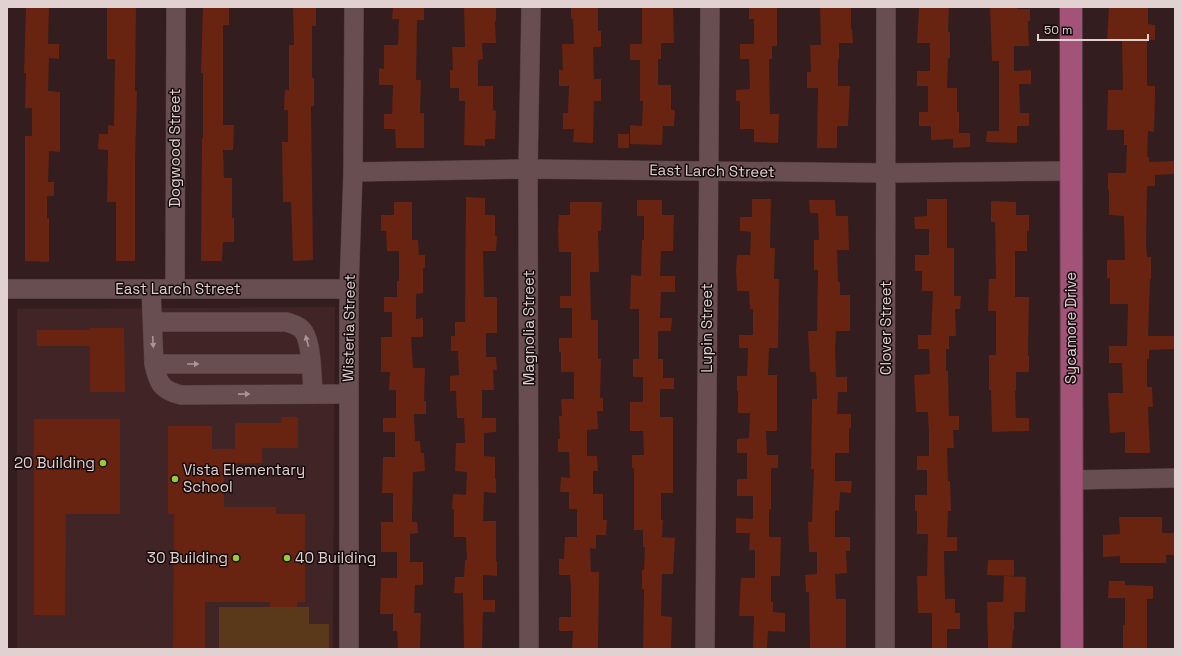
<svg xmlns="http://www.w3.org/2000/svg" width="1182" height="656" font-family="'Space Grotesk',sans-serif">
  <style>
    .built { fill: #412426 }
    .green { fill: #5a381a }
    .building { fill: #682410 }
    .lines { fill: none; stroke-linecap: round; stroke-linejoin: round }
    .minor-casing { stroke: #4e3b3c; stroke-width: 20 }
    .major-casing { stroke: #4e3b3c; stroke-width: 24 }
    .minor { stroke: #684e50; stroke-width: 19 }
    .major { stroke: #a35377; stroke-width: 22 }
    .oneway { fill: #ab9697 }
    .poi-dot { fill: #97cc39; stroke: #140a0b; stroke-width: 1.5 }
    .labels { text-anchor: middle; stroke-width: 3; stroke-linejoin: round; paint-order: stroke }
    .street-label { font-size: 15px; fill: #e1d1d1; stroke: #140a0b }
    .poi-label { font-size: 15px; fill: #e1d1d1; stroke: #140a0b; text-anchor: end }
  </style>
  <rect width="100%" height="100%" fill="#331d1e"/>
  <!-- built -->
  <polygon class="built" points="335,307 333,649 17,649 17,309"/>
  <!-- green -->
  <polygon class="green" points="219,607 309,607 309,624 329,624 329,649 219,649"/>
  <!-- building -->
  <g class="building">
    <polygon points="26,7 49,7 48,44 59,44 59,59 49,58 48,91 60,92 60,152 49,151 48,182 54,182 54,196 47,196 47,218 49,218 49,262 25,261 25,136 32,136 32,108 25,108 26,73 24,73"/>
    <polygon points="107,7 136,7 135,91 137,91 135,162 135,261 116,261 116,202 107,202 108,150 98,149 99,134 108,134 108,125 114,126 115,59 107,59"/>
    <polygon points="203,7 229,7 229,25 223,25 223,125 234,125 233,150 223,150 224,178 232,178 232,218 234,218 234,242 223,242 222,261 201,261 202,138 203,138 203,73 201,73"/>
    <polygon points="293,7 316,7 316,26 312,26 312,78 314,78 314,106 311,106 313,260 293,261 291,202 283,202 282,142 288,142 288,110 284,110 285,90 289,90 289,45 294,45"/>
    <polygon points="393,7 424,7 424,20 417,20 416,80 421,80 420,113 424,113 424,148 396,148 395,129 384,129 384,114 392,114 393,85 379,85 379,68 384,69 384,45 398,45 399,19 392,19"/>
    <polygon points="464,7 496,7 496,21 495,21 496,43 482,43 483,59 478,60 478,86 493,86 493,110 496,111 495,139 485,139 485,146 464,145 465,101 459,101 459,88 450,88 450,70 453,70 452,47 465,47"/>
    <polygon points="571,7 598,7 598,31 601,31 601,47 593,47 594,79 601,79 601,101 594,101 593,143 573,142 574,129 563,129 563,113 568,113 569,86 559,86 559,70 563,70 562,44 574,44 573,19 571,19"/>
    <polygon points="642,7 673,7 674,43 661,43 661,59 658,59 658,85 671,85 671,110 675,110 674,126 663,126 662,145 630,144 630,125 642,126 643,101 640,101 640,60 630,60 630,44 642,44"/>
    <polygon points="749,7 777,7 777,46 772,46 772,59 769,59 770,114 779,114 778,143 754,142 754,129 740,129 740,101 736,101 736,90 750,89 749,59 740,59 740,44 754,44 754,19 749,19"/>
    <polygon points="820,7 851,7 851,29 852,29 853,43 839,43 839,59 838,59 838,86 850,86 848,126 837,126 837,148 817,148 818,88 807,88 807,72 811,72 810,45 821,45"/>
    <polygon points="919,7 949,7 948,32 950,32 950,58 948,58 947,88 957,88 957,112 959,112 959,133 970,133 970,147 953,148 953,139 931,140 931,126 919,126 919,112 928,112 928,86 917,86 917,71 930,71 930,43 917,43"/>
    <polygon points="990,7 1017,7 1017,9 1030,9 1030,21 1028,21 1029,46 1014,46 1014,71 1031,70 1031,84 1019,84 1020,113 1029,113 1029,126 1017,126 1017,143 986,142 987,131 999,131 999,61 992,61"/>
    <polygon points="1109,7 1148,7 1148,24 1155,25 1155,40 1147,40 1147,86 1155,86 1155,100 1154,132 1148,131 1147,157 1149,157 1149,162 1175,161 1175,174 1155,175 1155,186 1147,186 1146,244 1147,257 1151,257 1151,279 1150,279 1148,336 1175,336 1175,349 1149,350 1149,359 1147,359 1147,387 1152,387 1153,407 1148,407 1150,453 1125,453 1125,432 1110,433 1108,393 1123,393 1122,363 1109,363 1109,346 1127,346 1128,304 1110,304 1110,278 1107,278 1107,260 1125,260 1124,216 1109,215 1109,190 1108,190 1108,173 1126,173 1127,145 1124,145 1124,130 1107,130 1108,90 1123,90 1122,41 1107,40"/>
    <rect x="618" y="134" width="11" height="14"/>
    <polygon points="466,197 485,198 485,215 495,215 495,236 497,236 496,251 483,251 484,297 497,297 497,333 486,333 486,357 496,357 497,370 493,370 494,390 482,390 482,418 496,418 496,432 484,433 484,456 495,457 495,479 496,479 496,493 484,492 483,521 496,521 496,561 497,561 497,576 483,575 483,600 495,600 495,612 483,612 482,649 464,649 463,593 454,593 455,577 464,577 465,560 467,560 466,537 454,537 454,509 452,509 453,494 466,495 467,472 455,471 456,443 465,443 464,418 457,418 456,391 450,391 450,376 459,375 458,351 451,351 451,336 455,336 455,322 465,322"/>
    <polygon points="752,199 771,199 770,248 775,248 774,279 779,279 778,348 769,348 768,375 777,375 777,431 766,431 767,455 778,455 778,468 771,468 771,509 769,509 769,537 781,537 780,576 771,576 771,602 773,602 773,612 785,613 785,632 768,631 767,649 753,649 754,616 739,616 741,578 755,578 755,550 749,550 750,533 736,533 736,518 753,519 753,496 737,496 737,479 747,479 747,453 737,453 737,439 749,438 750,413 738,413 738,391 737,391 737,376 747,376 748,348 739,348 739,335 753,335 753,309 750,309 749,291 737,291 736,270 737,255 750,255 751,232 740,231 740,217 752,217"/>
    <polygon points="927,199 947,199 947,248 954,248 954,296 961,296 960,309 955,309 956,336 949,336 949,349 946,349 946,371 948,371 949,416 959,416 959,430 953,430 954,448 947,448 948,481 950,481 951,511 948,511 947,537 957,537 957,551 944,551 945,599 955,599 955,613 960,613 960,629 947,629 947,649 932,649 932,613 918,613 917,576 927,576 928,534 917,534 917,511 915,511 915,495 927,495 927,470 917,470 917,456 929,456 929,435 928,412 916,412 914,375 930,374 929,349 918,349 918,335 931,335 933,291 922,291 922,271 915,271 915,255 929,255 929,229 915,229 914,217 927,216"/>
    <polygon points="637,200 662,200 662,215 674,215 673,251 661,251 660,276 675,276 675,292 661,292 660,318 672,318 671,331 658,331 658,359 663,359 663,378 674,378 674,389 660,389 660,417 673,417 673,493 661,493 661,520 663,520 662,537 675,538 673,574 662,574 661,616 672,617 671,649 643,649 644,589 642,589 642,570 644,570 645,547 643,547 643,530 634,530 634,468 632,468 632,455 644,455 643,431 630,431 630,402 643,402 643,377 633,377 633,359 639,359 639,309 630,309 631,275 641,276 642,240 644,240 644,216 637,216"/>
    <polygon points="809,200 835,200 836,216 848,216 849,250 837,250 838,282 840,282 840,295 850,295 850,331 836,331 835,349 836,377 847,377 847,392 838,392 837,414 851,414 851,428 849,428 849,453 835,453 835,481 852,481 851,493 840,492 839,511 835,510 835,537 850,537 850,551 846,551 847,573 835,574 836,599 846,599 846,649 810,649 809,592 806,592 805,575 817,574 817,552 809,552 808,522 812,522 814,469 811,469 812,399 817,399 816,372 810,372 808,331 817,331 818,270 814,270 814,240 819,240 818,213 810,213"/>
    <polygon points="991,201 1016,202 1016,215 1029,215 1029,231 1027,231 1027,251 1015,251 1015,297 1029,297 1028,356 1029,356 1029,372 1016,372 1016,391 1015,391 1016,418 1029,418 1029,431 992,432 991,390 989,390 989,355 996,355 996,311 988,311 989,279 996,279 995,222 991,222"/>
    <polygon points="394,202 412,202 412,240 418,240 419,255 425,255 425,268 423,268 423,293 416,294 416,319 423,318 423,337 411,337 413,368 425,368 424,401 426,401 426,414 414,414 415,441 420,441 421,453 424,453 425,471 413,472 412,522 417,522 418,533 410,534 410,562 423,562 423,585 415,585 414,613 421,613 420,649 398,649 397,631 393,631 393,614 380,614 381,578 397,578 397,552 381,552 381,522 393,522 393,493 382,493 383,457 395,457 395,432 383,432 383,418 396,418 396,390 389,390 390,372 381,372 381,337 392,337 392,312 384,312 384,297 397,297 397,281 399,281 399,251 387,251 386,231 381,231 381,215 394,215"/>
    <polygon points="570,202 602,202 601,231 598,231 599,272 590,272 591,320 598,320 598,359 601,359 600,398 603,398 603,411 597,411 598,429 587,430 587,456 597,456 598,471 593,471 593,494 603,494 603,520 607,520 606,535 596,535 596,549 590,548 591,572 599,572 598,649 572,649 573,631 559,631 559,617 571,617 571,589 570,575 559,575 559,559 564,559 565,537 577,537 577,509 569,509 569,492 560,492 561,477 570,478 569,452 558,452 558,439 560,439 559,416 562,416 561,399 574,399 574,372 561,372 561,352 559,352 559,338 572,338 572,308 560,308 560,296 571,296 571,252 559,252 558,231 559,215 570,215"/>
    <polygon points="90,328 124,328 125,392 90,392 90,346 37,346 37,330 90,330"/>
    <polygon points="281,417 298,417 298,448 262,448 262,463 224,463 224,507 276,507 276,514 305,514 305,602 297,602 297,607 270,607 270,602 205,602 205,649 173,649 174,514 168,514 168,426 212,426 212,449 235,449 235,423 282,423"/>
    <polygon points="34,419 120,419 120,514 66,514 65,615 34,615"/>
    <polygon points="1119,517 1162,517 1162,533 1175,533 1175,555 1166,555 1166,563 1120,563 1120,556 1103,557 1103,535 1120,534"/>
    <polygon points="988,560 1014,560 1014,576 987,575"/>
    <polygon points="1004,576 1026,577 1025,612 1014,612 1014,630 1013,630 1012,649 988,649 987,602 1003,602"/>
    <polygon points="1109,581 1125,581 1125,585 1153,586 1153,599 1147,599 1147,649 1123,649 1123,625 1125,625 1125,598 1108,598"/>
  </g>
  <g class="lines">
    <defs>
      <g id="minor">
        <polyline points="353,172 528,169 887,173 1070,171"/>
        <polyline points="7,289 349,289"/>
        <path d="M151,289L154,364C158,383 161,390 181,395L349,394"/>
        <polyline points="175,289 176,7"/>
        <path d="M153,322H286C293,324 300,326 304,332C312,345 312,378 313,394"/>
        <polyline points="154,364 310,364"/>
        <polyline points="1072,480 1175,478"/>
        <polyline points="349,649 349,289 353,172 354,7"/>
        <polyline points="529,649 528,169 531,7"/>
        <polyline points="705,649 710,7"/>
        <polyline points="885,649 886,7"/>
      </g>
      <polyline id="major" points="1071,7 1072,649"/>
    </defs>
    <!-- minor casing -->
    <use href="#minor" class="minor-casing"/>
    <!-- major casing -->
    <use href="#major" class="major-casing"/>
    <!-- minor -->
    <use href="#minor" class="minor"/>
    <!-- major -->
    <use href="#major" class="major"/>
  </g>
  <!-- one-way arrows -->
  <defs><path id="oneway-solid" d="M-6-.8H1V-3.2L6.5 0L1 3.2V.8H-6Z"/></defs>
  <g class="oneway">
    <use href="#oneway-solid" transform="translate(307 341) rotate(-105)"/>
    <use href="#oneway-solid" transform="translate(153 342) rotate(87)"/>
    <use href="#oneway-solid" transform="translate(193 364)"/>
    <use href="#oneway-solid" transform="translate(244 394) rotate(-1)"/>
  </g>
  <!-- markers -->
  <g class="poi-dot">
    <circle cx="103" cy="463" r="4"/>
    <circle cx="175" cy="479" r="4"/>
    <circle cx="236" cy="558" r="4"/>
    <circle cx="287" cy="558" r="4"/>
  </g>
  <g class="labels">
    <!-- street labels -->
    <g class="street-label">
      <text transform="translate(175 148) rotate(-90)" y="5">Dogwood Street</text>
      <text transform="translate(712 171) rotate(1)" y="5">East Larch Street</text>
      <text x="178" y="294">East Larch Street</text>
      <text transform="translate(349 328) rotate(-89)" y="5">Wisteria Street</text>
      <text transform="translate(529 328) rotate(-90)" y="5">Magnolia Street</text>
      <text transform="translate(707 328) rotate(-90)" y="5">Lupin Street</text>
      <text transform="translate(886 328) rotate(-90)" y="5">Clover Street</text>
      <text transform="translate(1071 328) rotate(-90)" y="5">Sycamore Drive</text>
    </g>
    <!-- poi labels -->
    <g class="poi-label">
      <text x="95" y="468">20 Building</text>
      <text x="183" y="475" text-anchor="start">Vista Elementary<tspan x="183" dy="17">School</tspan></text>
      <text x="228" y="563">30 Building</text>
      <text x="295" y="563" text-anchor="start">40 Building</text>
    </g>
  </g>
  <!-- border -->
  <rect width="1182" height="656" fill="none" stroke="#e1d1d1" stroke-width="16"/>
  <!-- scale -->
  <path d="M1038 34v6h110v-6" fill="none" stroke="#e1d1d1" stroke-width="2"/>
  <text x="1044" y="34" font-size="12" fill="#e1d1d1" stroke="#140a0b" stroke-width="3" paint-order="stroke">50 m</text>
</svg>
